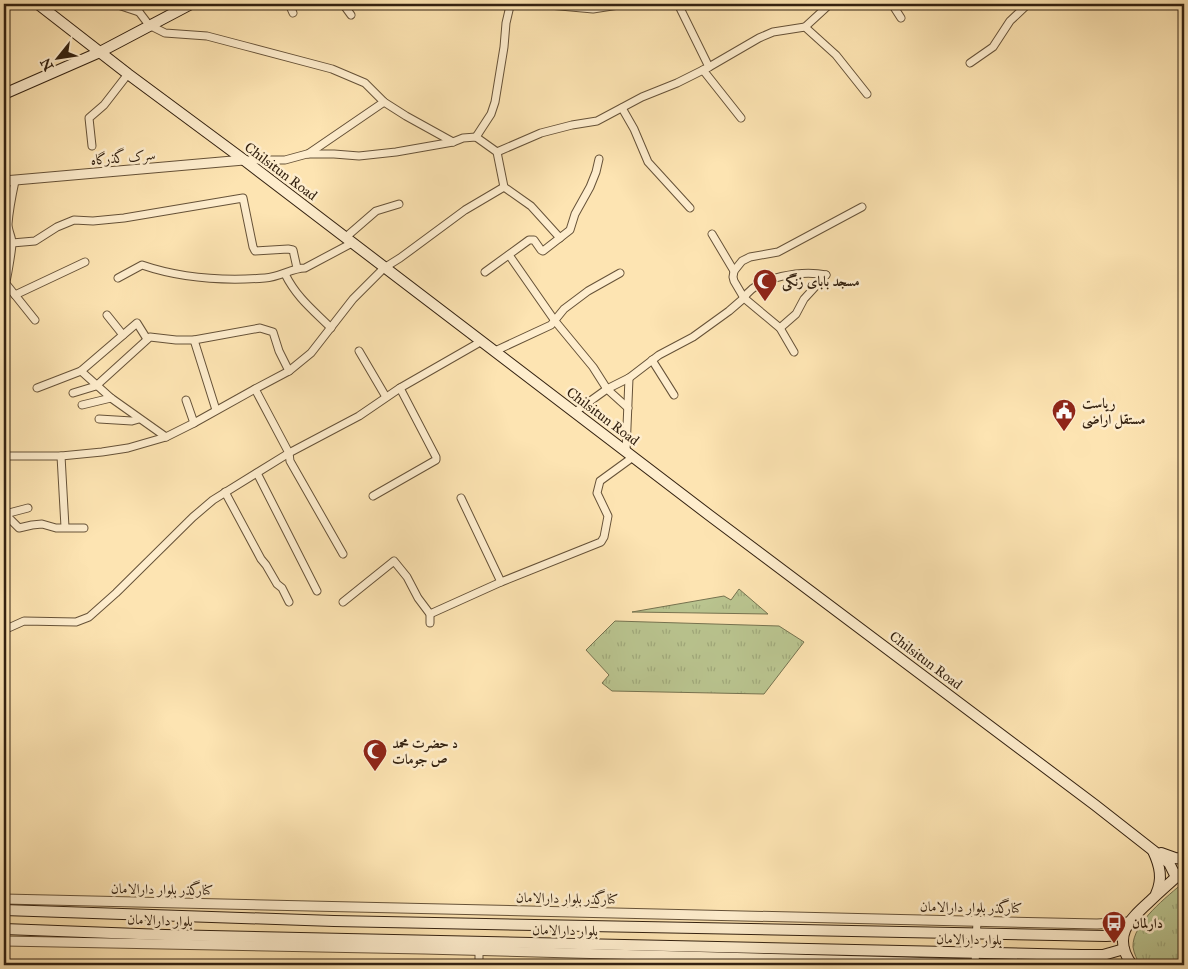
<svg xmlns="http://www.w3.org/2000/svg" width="1188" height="969" font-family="'IM FELL Great Primer',Amiri,serif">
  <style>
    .grass { fill: url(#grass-tufts); stroke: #767350 }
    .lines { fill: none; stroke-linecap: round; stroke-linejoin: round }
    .minor-casing { stroke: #665238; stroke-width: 9 }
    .tertiary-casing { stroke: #665238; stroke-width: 11 }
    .secondary-casing { stroke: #332110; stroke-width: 12 }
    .minor { stroke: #feedcd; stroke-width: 7 }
    .tertiary { stroke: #feedcd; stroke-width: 9 }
    .secondary { stroke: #feedcd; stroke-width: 10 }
    .labels { text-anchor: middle; stroke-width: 5; stroke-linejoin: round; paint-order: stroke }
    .street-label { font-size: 14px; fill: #332110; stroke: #feedcd }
    .poi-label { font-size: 14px; font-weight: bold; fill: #332110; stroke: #feedcd; text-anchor: start }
  </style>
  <defs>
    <pattern id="grass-tufts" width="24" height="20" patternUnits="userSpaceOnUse" patternTransform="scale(1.25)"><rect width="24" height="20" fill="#bac590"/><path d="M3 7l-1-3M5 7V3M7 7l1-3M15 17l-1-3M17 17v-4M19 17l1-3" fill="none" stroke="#a0a97b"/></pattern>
  </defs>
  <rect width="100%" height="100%" fill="#fde4b2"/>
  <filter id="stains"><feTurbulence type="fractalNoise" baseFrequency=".004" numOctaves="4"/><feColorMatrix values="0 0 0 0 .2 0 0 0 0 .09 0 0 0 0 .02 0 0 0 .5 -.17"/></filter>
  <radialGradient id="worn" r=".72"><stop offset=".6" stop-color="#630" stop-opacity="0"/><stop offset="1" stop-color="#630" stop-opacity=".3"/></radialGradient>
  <!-- grass -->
  <g class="grass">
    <polygon points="739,589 768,614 632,612 724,596 731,600"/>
    <polygon points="615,621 779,626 804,642 764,694 612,691 602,683 609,675 586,650"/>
    <path d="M1184,882V965H1140C1137,959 1134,954 1133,947C1132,923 1168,896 1184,882Z"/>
  </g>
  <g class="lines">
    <defs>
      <g id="minor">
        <polyline points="115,4 139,12"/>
        <polyline points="133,4 149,25 165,33 207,36 245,46 332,69 365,83 384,102 406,116 453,142"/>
        <polyline points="289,4 293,13"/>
        <polyline points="343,4 351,15"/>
        <polyline points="538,4 593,9 625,4"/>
        <polyline points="678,4 709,67"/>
        <polyline points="892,4 901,18"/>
        <polyline points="805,27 836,55 867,94"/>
        <polyline points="970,63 993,47 1010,21 1028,4"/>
        <polyline points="703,70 741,118"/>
        <polyline points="622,108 634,129 648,162 690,208"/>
        <polyline points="476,137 491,114 495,102 504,47 506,23 510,6 515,4"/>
        <polyline points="92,146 89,118 104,105 128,74"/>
        <polyline points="497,152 541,133 572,125 597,121 642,97 677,83 709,67 759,38 773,32 805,27 830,4"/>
        <polyline points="308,154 384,102"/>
        <polyline points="244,160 285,160 307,154 334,154 359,156 396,152 453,142 463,138 476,137 497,152 504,187 531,206 560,238"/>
        <polyline points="712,234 734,271"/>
        <polyline points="346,237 376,211 399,204"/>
        <polyline points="12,243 35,241 57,227 74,220 93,221 124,218 243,198 253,247 255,251 288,249 293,250 297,268"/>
        <polyline points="509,255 555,321 593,367 607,389 628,408"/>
        <polyline points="485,272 529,240 534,240 541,250 543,251 570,230 575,214 590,187 596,172 599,159"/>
        <path d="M285,274C297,298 313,310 331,328"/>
        <path d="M826,275C804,270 757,276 744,298L734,281L733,277L734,271L742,261L750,257L778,252L862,207"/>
        <path d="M118,278L142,265C180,278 224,281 265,278C280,277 292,268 305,268L352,243"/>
        <polyline points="7,285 35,320"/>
        <path d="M4,289C6,286 12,249 12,243C12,237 8,231 8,224C9,209 12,195 15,181"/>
        <polyline points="15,295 85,262"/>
        <polyline points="107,315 123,335"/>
        <polyline points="780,328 796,314 804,299 826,275"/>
        <polyline points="194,340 216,410"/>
        <polyline points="359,351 386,397"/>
        <polyline points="495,351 551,325 564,309 588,291 620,273"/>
        <polyline points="652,360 674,395"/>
        <polyline points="81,371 111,398 166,437"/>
        <polyline points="37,388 81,371 137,323 147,339"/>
        <polyline points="255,389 289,453 290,461 343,554"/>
        <polyline points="73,393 96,386 150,337 176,340 194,340 260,328 273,332 279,351 289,371"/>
        <polyline points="186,400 194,423"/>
        <polyline points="82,405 111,398"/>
        <polyline points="575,412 607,389 629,378 659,355 693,337 729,311 744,298 780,328 794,352"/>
        <polyline points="99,419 132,421 139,419"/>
        <polyline points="626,451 629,378"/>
        <polyline points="4,456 61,456 102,452 128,448 166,437 194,423 255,389 289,371 311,353 353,299 384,268 400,258 465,210 504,187"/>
        <polyline points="61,456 65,527"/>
        <polyline points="257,473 317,591"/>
        <polyline points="225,492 261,559 266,565 277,584 282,588 289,602"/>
        <polyline points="373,496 436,460 436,457 400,388"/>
        <polyline points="461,498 501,582"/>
        <polyline points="28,508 5,514 19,528 32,525 42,524 56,528 84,528"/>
        <polyline points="343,602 394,561 407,577 418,598 430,614 430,623"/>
        <polyline points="430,614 501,582 601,542 604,537 608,516 597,493 600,481 633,457"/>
        <polyline points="4,630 24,621 76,622 89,617 116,593 193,517 213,500 289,453 359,416 400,388 482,341"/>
        <polyline points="479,965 479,951"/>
        <polyline points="648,965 648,956"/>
        <polyline points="975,965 977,921"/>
      </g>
      <g id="tertiary">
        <polyline points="4,181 244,160"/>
        <polyline points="4,899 1097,924 1129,922"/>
        <polyline points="4,941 424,949 1014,965"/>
        <polyline points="4,960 4,941"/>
      </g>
      <g id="secondary">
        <polyline points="38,4 128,74 244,160 709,515 1095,805 1169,863 1176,877"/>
        <polyline points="4,94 100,52 191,4"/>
        <path d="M1153,851C1160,866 1163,879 1156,894"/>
        <polyline points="1161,853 1175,858 1184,859"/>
        <polyline points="4,910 334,921 1106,936 1123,935"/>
        <polyline points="4,929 165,935 1081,955 1103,955 1124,949"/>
        <path d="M1132,965C1112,937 1128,921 1149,902C1160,891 1172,881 1184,870"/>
      </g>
    </defs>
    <!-- minor casing -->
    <use href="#minor" class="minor-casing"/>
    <!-- tertiary casing -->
    <use href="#tertiary" class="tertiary-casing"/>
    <!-- secondary casing -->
    <use href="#secondary" class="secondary-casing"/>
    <!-- minor -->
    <use href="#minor" class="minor"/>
    <!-- tertiary -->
    <use href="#tertiary" class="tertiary"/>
    <!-- secondary -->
    <use href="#secondary" class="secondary"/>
  </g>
  <!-- icons -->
  <defs>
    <symbol id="mosque-pin" viewBox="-11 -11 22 30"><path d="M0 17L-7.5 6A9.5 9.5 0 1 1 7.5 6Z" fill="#8f2418" stroke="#feedcd"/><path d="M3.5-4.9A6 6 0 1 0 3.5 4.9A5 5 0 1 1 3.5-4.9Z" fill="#fff"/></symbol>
    <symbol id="civic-pin" viewBox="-11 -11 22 30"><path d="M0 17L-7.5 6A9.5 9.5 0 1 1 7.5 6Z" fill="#8f2418" stroke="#feedcd"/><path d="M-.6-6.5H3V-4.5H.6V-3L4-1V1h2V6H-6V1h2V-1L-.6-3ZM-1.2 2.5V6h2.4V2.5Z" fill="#fff"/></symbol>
    <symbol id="bus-pin" viewBox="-11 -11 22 30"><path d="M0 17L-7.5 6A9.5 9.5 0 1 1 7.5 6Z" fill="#8f2418" stroke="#feedcd"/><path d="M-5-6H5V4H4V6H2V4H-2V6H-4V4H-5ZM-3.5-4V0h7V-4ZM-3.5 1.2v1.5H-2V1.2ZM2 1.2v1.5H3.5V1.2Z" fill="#fff"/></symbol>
  </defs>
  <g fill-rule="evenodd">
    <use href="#mosque-pin" x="751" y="267" width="28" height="38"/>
    <use href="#civic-pin" x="1050" y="397" width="28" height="38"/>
    <use href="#mosque-pin" x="361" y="737" width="28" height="38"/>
    <use href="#bus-pin" x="1100" y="909" width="28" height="38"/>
  </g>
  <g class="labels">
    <!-- street labels -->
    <g class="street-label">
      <text transform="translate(123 157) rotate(-5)" y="5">سرک گذرگاه</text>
      <text transform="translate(281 171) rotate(37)" y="5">Chilsitun Road</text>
      <text transform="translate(603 416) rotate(37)" y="5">Chilsitun Road</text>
      <text transform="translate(926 660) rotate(37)" y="5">Chilsitun Road</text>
      <text transform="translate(162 889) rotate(1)" y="5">کنارگذر بلوار دارالامان</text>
      <text transform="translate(567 898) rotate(1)" y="5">کنارگذر بلوار دارالامان</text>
      <text transform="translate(971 907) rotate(1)" y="5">کنارگذر بلوار دارالامان</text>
      <text transform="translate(160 920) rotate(2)" y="5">بلوار دارالامان</text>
      <text transform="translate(565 930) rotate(1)" y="5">بلوار دارالامان</text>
      <text transform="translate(969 939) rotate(1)" y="5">بلوار دارالامان</text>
    </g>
    <!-- poi labels -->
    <g class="poi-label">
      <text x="782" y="286">مسجد بابای زنگی</text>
      <text x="1082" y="408">ریاست<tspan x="1082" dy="16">مستقل اراضی</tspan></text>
      <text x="392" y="748">د حضرت محمد<tspan x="392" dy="16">ص جومات</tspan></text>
      <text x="1132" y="928">دارلمان</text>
    </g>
  </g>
  <!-- margin -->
  <rect width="1188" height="969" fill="none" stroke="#fde4b2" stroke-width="20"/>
  <rect x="5" y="5" width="1178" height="959" fill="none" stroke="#332110" stroke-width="2.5"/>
  <rect x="10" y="10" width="1168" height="949" fill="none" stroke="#332110"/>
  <!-- north arrow -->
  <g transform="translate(58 58) rotate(240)" stroke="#feedcd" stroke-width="4" paint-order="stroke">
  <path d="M0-4L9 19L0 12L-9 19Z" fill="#332110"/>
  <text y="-8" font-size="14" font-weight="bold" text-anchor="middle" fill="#332110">N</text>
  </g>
  <rect width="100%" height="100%" filter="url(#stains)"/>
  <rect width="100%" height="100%" fill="url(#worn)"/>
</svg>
